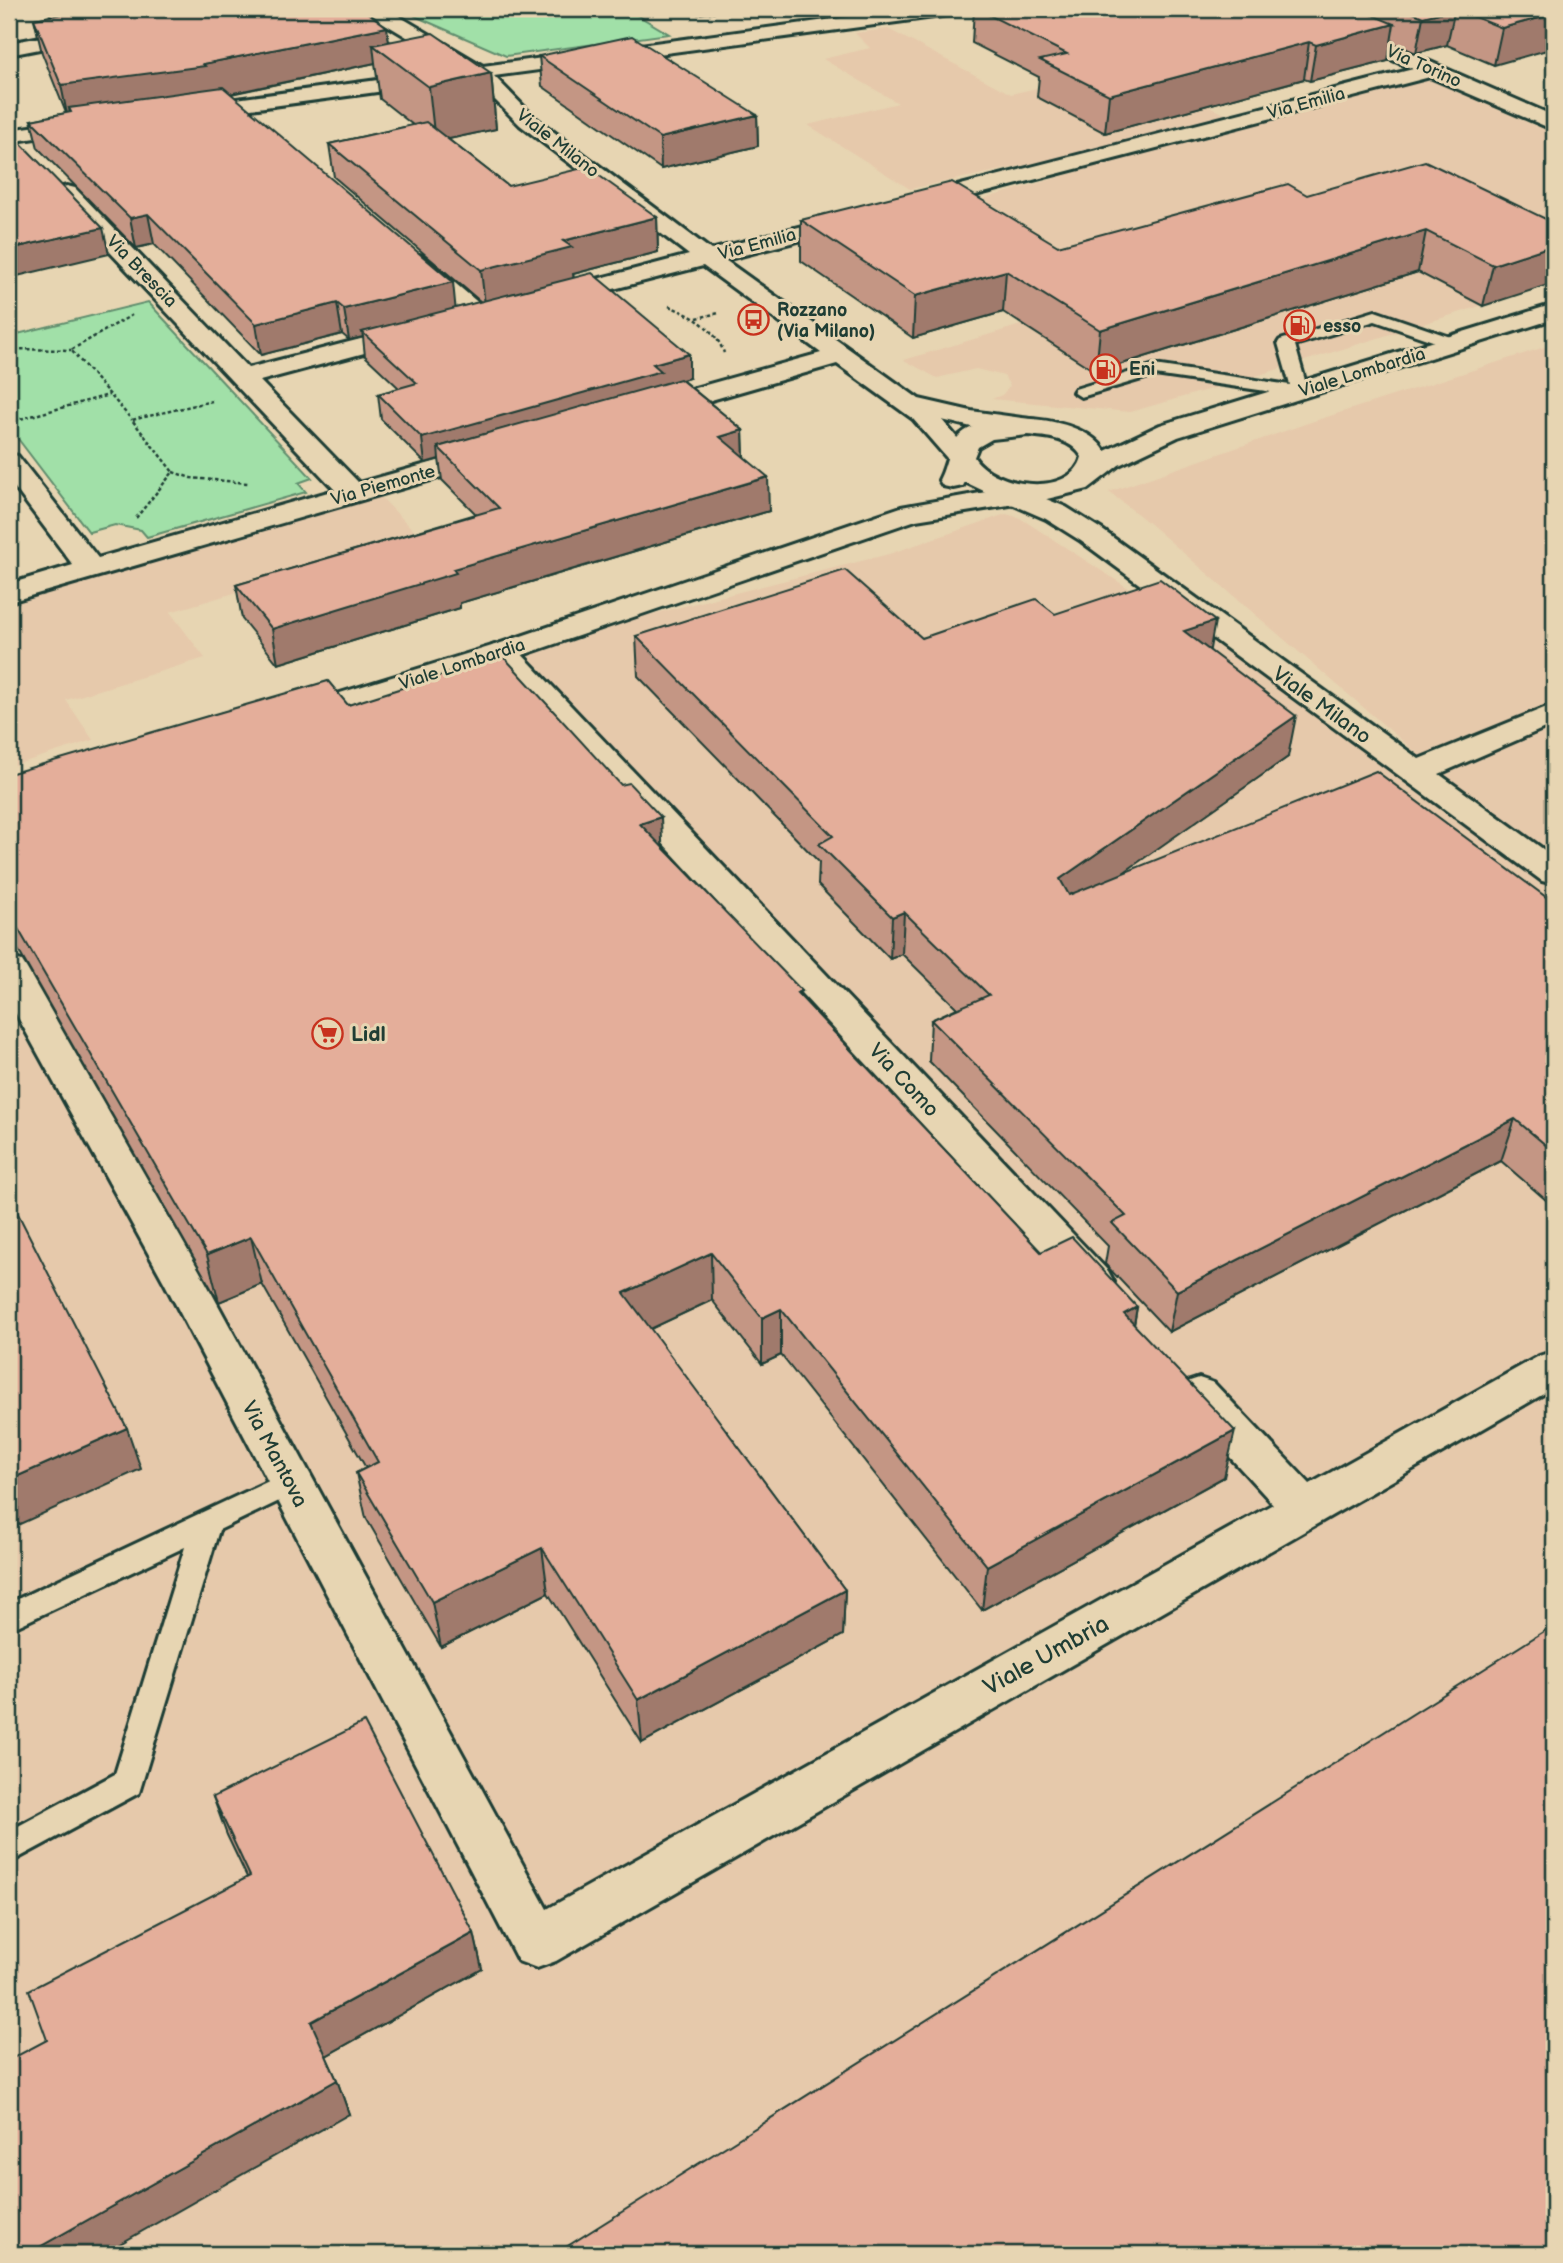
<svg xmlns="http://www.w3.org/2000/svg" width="1563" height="2263" font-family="'Balsamiq Sans',sans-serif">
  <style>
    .built { fill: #e6c9ab }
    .green { fill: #a1e0a8; stroke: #608e6e; stroke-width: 2 }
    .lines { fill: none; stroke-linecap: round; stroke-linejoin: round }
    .service-casing { stroke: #1f3d34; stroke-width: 6 }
    .minor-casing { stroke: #1f3d34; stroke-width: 6 }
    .tertiary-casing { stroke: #1f3d34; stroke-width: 6 }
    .path { stroke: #1f3d34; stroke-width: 2.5; stroke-dasharray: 3.5 2.5; stroke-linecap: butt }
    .service { fill: #e7d5b2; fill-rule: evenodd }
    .minor { fill: #e7d5b2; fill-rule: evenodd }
    .tertiary { fill: #e7d5b2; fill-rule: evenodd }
    .wall { fill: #c49684; stroke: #1f3d34; stroke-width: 2; fill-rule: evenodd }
    .shaded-wall { fill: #a07a6c; stroke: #1f3d34; stroke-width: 2 }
    .building { fill: #e4ae9a; stroke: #1f3d34; stroke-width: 2 }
    .labels { text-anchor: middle; stroke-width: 6; stroke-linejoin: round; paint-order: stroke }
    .far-street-label { font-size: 18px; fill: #1f3d34; stroke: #e7d5b2 }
    .far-poi-label { font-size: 18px; font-weight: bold; fill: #1f3d34; stroke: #e7d5b2; text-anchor: start }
    .street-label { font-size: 21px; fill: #1f3d34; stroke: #e7d5b2 }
    .poi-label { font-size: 21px; font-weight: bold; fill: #1f3d34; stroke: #e7d5b2; text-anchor: start }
    .near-street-label { font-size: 24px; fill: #1f3d34; stroke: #e7d5b2 }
  </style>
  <rect width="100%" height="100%" fill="#e7d5b2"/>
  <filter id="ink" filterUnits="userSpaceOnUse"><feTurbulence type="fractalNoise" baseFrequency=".0143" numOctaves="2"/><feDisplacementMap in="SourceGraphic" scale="14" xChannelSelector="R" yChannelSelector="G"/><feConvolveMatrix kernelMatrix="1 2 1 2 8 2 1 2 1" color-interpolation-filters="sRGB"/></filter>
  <g filter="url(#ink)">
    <!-- built -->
    <g class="built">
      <polygon points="888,29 1011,94 1132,66 1238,121 910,189 808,125 898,103 823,59 870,48 855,33"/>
      <polygon points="1424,77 1554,134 1554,207 1522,218 1554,209 1554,283 1253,377 1130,412 992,399 1002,395 1010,386 1004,376 976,369 937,378 904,360 1134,291 983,199 1247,123"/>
      <polygon points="1554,344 1554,853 1441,774 1144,519 1109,492 1308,423"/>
      <polygon points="380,496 421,538 170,612 205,658 66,700 93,740 9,767 9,603"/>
      <polygon points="1006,514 1020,518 1414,773 1554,873 1554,2254 9,2254 9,969 184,1281 621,1099 489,935 698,861 503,652 889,554"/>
    </g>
    <!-- green -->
    <g class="green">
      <polygon points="405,9 627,9 669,34 506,56 417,17"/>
      <polygon points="148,302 312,478 298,483 306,492 147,537 141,530 115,525 89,532 9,427 9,336"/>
    </g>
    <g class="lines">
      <defs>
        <g id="service">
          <polygon points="1375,311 1459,340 1461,343 1453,348 1447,346 1375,321 1295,345 1308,391 1300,396 1155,375 1081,397 1073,392 1075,389 1154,365 1290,385 1278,343 1280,340"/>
          <polygon points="290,1471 300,1475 304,1483 300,1491 219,1530 139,1793 9,1863 9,1831 115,1774 185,1547 9,1630 9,1603"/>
        </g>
        <g id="minor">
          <path d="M365,9H387L483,66L908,9H958L956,13L949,15L494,76L534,117L711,250L852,213L860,215L863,220L860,225L725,260L919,399L971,411L1036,420L1040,426L1036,432C1011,438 968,426 942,420L975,459L971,465L962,467L953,465L913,419L837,364L659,415L650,417L641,415L637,409L641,403L821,353L703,266L555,304L547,302L543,297L547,292L689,255L520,125L474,79L191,117L184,115L181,111L184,107L191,105L460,69L367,13Z"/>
          <polygon points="1285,9 1309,9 1554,116 1554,130 1430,77 914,211 906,209 903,204 906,199 1413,69 1287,13"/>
          <polygon points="89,28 96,30 99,34 96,38 9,55 9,43"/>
          <polygon points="87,119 94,121 98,125 94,129 9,142 9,130"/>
          <polygon points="67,186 75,188 248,368 415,325 424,327 427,332 424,337 260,381 359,483 491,446 500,448 504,454 500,460 9,602 9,584 73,565 9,480 9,454 18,456 98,558 335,490 59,198 56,193 59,188"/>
          <polygon points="415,254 423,256 488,311 491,316 488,321 479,323 470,321 407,266 403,261 407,256"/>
          <polygon points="994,478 1066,507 1101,529 1419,759 1554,704 1554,724 1439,774 1554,857 1554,884 1542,881 1081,541 1046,519 984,492 980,486 984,480"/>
          <polygon points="503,643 514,646 1108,1271 1114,1282 1108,1293 1093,1298 1078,1293 492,658 488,652 492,646"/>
          <polygon points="9,957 22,961 27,969 199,1270 547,1909 1273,1504 1184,1407 1177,1395 1184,1383 1199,1378 1214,1383 1310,1484 1539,1356 1554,1351 1554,1388 556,1961 537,1968 518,1961 164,1282 9,1001"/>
        </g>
        <path id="tertiary" d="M1554,304V319L1178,437L1119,465L1088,489L1047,499L916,520L514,658L307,724L296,726L285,724L280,717L285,710L492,646L901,507L986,492L965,482L963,486L953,488L943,486L939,480C947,466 947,447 960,435C990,408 1084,415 1105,451L1160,425ZM1028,435C1047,437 1071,438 1082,457C1071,498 994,488 974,457L978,447L992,439Z"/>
      </defs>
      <!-- service casing -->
      <use href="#service" class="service-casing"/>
      <!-- minor casing -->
      <use href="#minor" class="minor-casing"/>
      <!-- tertiary casing -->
      <use href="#tertiary" class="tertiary-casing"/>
      <!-- path -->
      <g class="path">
        <path d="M669,306C693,316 715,328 724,353"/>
        <polyline points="132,315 71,350 132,420"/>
        <polyline points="697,318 719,313"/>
        <polyline points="9,349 71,350"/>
        <polyline points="9,422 109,395"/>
        <polyline points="173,472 191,478 248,483"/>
        <polyline points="136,518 173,472 132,420 212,401"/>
      </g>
      <!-- service -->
      <use href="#service" class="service"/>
      <!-- minor -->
      <use href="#minor" class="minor"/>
      <!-- tertiary -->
      <use href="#tertiary" class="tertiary"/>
    </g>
    <!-- wall -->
    <g class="wall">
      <path d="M44,9H363L389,41L491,73L496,129L448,139L508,186L657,217L658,252L573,274L574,278L689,378L682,380L743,430L744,456L769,511L460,603V608L278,664L242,619L236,585L476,514L442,480L439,459L425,463L381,419L378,394L399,388L365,356L363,337L349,340L342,334L261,355L154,244L136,248L38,148L31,120L66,113L42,53L34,19L52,16ZM375,63L380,99L413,125L329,144L334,177L481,302L456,308L231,94Z"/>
      <polygon points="974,9 1554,9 1494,65 1447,45 1416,53 1391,42 1388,61 1310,81 1304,79 1105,133 1037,97 1039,77 972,43"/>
      <polygon points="539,56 757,115 758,146 661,169 542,86"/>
      <polygon points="1307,195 1554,223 1483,306 1418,272 1096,372 1003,312 913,338 801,261 801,220 1058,246"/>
      <polygon points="1055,614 1210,651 1288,757 1122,873 1554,903 1554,1207 1501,1161 1169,1332 1105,1264 1108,1246 929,1061 931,1020 957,1008 902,954 890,959 818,885 819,862 638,676 636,636 922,638"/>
      <polygon points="348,705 662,847 802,998 1041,1252 1137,1307 1134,1325 1224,1477 982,1610 781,1355 762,1364 712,1300 650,1329 845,1590 843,1635 642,1743 548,1593 441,1647 366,1518 356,1473 366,1468 262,1284 219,1302 9,934 9,774"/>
      <polygon points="213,1797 474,1933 482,1969 326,2056 337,2080 349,2114 47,2040 247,1877 227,1835"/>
    </g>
    <!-- shaded-wall -->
    <g class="shaded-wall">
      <polygon points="62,9 180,9 67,30"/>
      <polygon points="697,9 736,9 698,14"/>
      <polygon points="1455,9 1447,45 1416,53 1423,17"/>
      <polygon points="1554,14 1554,48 1494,65 1502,28"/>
      <polygon points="1394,24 1388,61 1310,81 1316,45"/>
      <polygon points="387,27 391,58 373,45 375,63 210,98 69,108 71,119 68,119 61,85 203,64"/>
      <polygon points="1309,42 1304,79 1105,133 1109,95"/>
      <polygon points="491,73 496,129 435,142 429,87"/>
      <polygon points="757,115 758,146 661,169 660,138"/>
      <polygon points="148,214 154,244 136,248 130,218"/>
      <polygon points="657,217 658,252 573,274 574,282 485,305 481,270 563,241"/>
      <polygon points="103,228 109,254 9,278 9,249"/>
      <polygon points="1426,231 1418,272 1096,372 1100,330"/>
      <polygon points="1554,245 1554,283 1483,306 1493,265"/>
      <polygon points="1006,271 1003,312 913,338 915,296"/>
      <polygon points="453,282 456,313 362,332 363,337 349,340 344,309"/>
      <polygon points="337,303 342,334 261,355 256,324"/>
      <polygon points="689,354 689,378 438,447 439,459 425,463 422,438 653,364"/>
      <polygon points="743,430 744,463 720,437"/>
      <polygon points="768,477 769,511 460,603 460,608 278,664 272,629 453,569"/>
      <polygon points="1215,621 1208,660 1184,631"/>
      <polygon points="1296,716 1288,757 1056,920 1060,879"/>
      <polygon points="661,817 663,863 640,824"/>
      <polygon points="904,912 902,954 890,959 892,917"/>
      <polygon points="1515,1119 1501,1161 1169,1332 1177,1291"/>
      <polygon points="251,1237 262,1284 219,1302 207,1255"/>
      <polygon points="711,1253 712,1300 627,1340 624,1293"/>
      <polygon points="1137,1307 1129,1353 1124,1314"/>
      <polygon points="781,1309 781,1355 762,1364 762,1318"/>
      <polygon points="127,1428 141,1469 9,1529 9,1480"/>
      <polygon points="1235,1431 1224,1477 982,1610 987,1566"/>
      <polygon points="542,1548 548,1593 441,1647 432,1602"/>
      <polygon points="845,1590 843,1635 642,1743 638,1700"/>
      <polygon points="474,1933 482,1969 324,2057 311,2022"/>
      <polygon points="337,2080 349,2114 102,2254 27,2254"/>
    </g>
    <!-- building -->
    <g class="building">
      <polygon points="91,9 363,9 387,27 203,64 205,66 61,85 34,19"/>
      <polygon points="977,9 1358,9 1394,24 1316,45 1309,42 1109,95 1040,60 1067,54"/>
      <polygon points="1404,9 1554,9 1554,14 1502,28 1455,9 1423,17"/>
      <polygon points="433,33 491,73 429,87 373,45"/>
      <polygon points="632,36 757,115 660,138 539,56"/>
      <polygon points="223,87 453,282 344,309 337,303 256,324 148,214 130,218 31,120 71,112 69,108"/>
      <polygon points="426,122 508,186 587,167 657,217 563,241 572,247 481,270 329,144"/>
      <polygon points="9,131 103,228 9,249"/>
      <polygon points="1425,161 1554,223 1554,245 1493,265 1426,231 1100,330 1006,271 915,296 801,220 952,182 1058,246 1288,184 1307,195"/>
      <polygon points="592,273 689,354 653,364 661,371 422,438 378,394 417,383 362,332"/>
      <polygon points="680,379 743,430 720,437 768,477 453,569 456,573 272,629 236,585 499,508 438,447"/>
      <polygon points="845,570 922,638 1036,599 1055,614 1160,579 1215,621 1184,631 1296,716 1060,879 1069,895 1376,771 1554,903 1554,1152 1515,1119 1177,1291 1112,1223 1126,1216 931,1020 989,995 904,912 892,917 819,844 833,836 636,636"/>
      <polygon points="503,656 621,785 629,783 661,817 640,824 802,991 797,993 1041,1252 1072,1237 1137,1307 1124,1314 1235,1431 987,1566 781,1309 762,1318 711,1253 624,1293 845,1590 638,1700 542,1548 432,1602 356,1473 378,1462 251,1237 207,1255 9,913 9,774 328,681 348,705"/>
      <polygon points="9,1196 127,1428 9,1480"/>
      <polygon points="1554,1625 1554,2254 555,2254"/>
      <polygon points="364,1722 474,1933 311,2022 337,2080 27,2254 9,2254 9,2060 47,2040 29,1990 250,1876 213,1797"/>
    </g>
  </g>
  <!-- icons -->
  <defs>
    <symbol id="bus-ring" viewBox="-11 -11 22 22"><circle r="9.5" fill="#e7d5b2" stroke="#c8321e" stroke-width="1.5"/><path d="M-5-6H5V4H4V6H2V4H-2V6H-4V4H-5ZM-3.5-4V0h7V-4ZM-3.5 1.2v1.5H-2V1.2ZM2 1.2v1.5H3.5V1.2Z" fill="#c8321e"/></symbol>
    <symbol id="fuel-ring" viewBox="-11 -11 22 22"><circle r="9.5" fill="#e7d5b2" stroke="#c8321e" stroke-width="1.5"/><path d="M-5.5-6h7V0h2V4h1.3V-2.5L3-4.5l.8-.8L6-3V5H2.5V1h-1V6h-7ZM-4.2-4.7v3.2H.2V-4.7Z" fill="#c8321e"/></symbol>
    <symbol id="supermarket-ring" viewBox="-11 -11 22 22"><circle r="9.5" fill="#e7d5b2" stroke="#c8321e" stroke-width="1.5"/><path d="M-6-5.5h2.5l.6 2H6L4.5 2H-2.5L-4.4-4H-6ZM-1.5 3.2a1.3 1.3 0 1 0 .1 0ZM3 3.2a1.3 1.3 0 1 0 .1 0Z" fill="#c8321e"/></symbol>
  </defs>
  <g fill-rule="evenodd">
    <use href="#bus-ring" x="736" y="302" width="35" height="35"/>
    <use href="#fuel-ring" x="1282" y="308" width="35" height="35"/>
    <use href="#fuel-ring" x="1088" y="352" width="35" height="35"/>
    <use href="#supermarket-ring" x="310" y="1016" width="35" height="35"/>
  </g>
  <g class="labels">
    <!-- far-street labels -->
    <g class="far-street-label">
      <text transform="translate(1424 66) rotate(24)" y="6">Via Torino</text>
      <text transform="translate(1306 103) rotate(-15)" y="6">Via Emilia</text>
      <text transform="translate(558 143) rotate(38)" y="6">Viale Milano</text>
      <text transform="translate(757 244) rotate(-15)" y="6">Via Emilia</text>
      <text transform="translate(142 271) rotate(46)" y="6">Via Brescia</text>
      <text transform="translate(1362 372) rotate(-17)" y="6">Viale Lombardia</text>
      <text transform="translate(383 485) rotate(-16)" y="6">Via Piemonte</text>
      <text transform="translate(462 664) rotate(-18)" y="6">Viale Lombardia</text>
    </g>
    <!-- far-poi labels -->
    <g class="far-poi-label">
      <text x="777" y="316">Rozzano<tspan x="777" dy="21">(Via Milano)</tspan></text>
      <text x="1323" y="332">esso</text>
      <text x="1129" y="375">Eni</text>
    </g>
    <!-- street labels -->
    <g class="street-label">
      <text transform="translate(1322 705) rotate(36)" y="7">Viale Milano</text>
      <text transform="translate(904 1080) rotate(47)" y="7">Via Como</text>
      <text transform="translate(275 1454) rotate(62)" y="7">Via Mantova</text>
    </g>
    <!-- poi labels -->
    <g class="poi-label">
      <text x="351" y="1041">Lidl</text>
    </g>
    <!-- near-street labels -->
    <g class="near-street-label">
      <text transform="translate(1046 1655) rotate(-29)" y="8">Viale Umbria</text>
    </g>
  </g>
  <!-- margin -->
  <rect width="1563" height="2263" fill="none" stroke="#e7d5b2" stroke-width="35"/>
  <rect x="18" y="18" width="1528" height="2228" fill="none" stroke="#1f3d34" stroke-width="2.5" filter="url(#ink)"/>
</svg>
